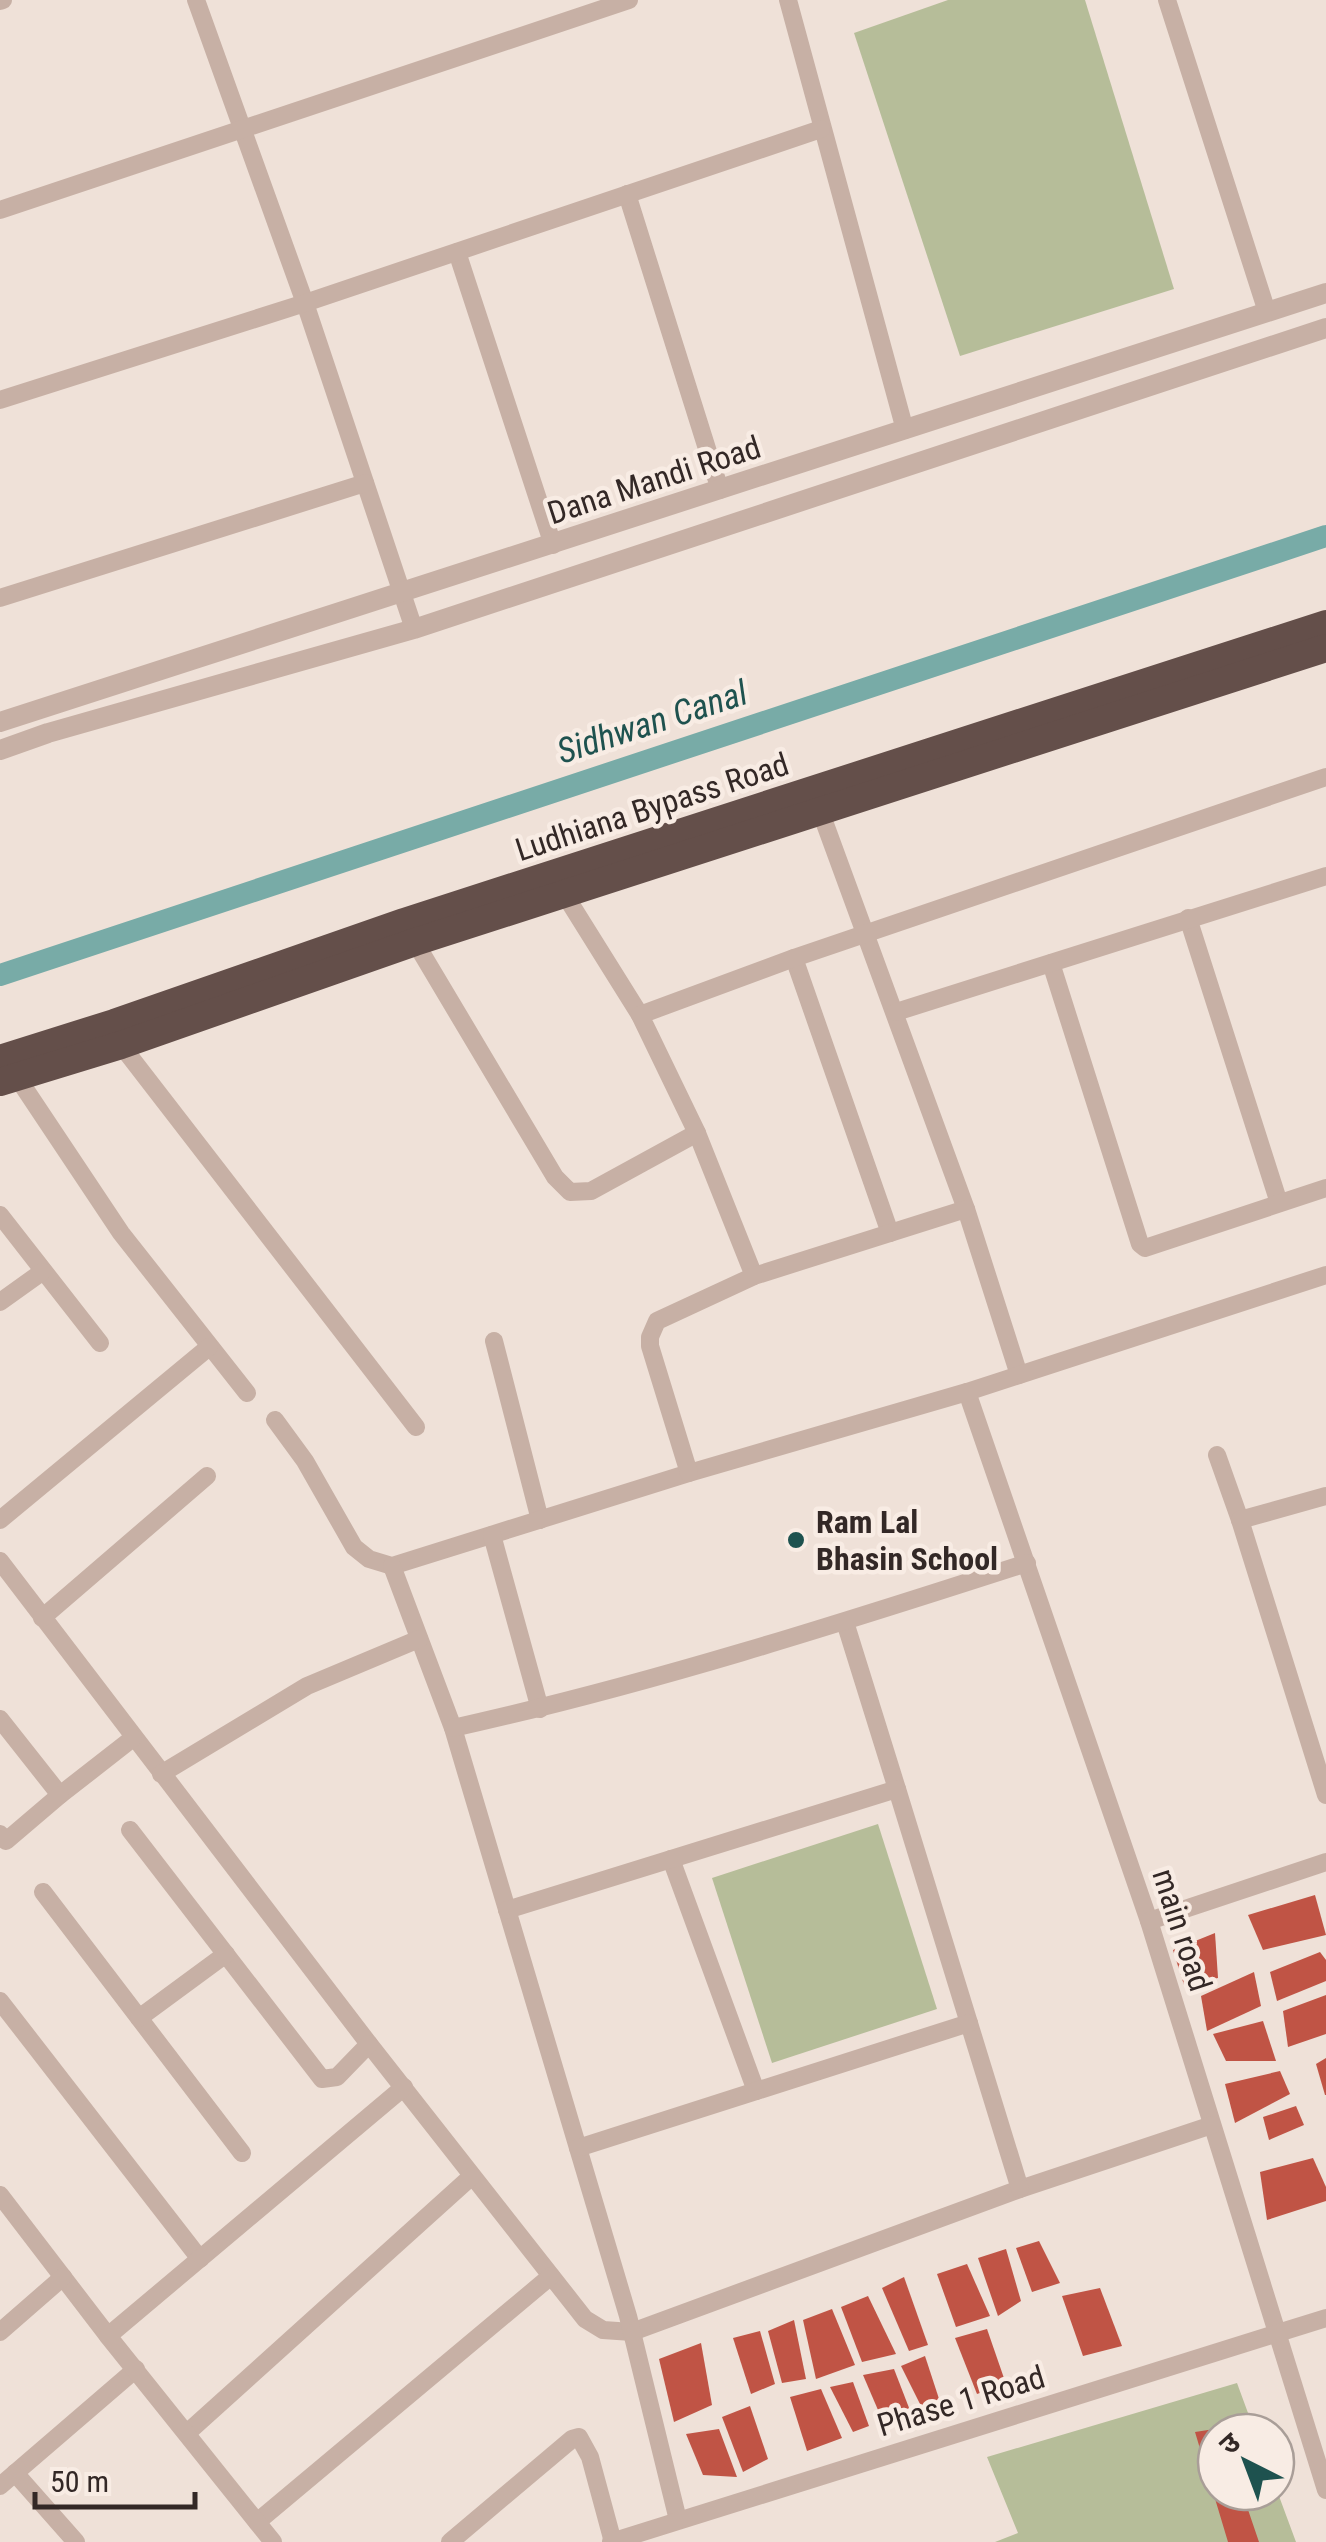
<svg xmlns="http://www.w3.org/2000/svg" width="1326" height="2542" font-family="'Roboto Condensed','Noto Sans Devanagari',sans-serif">
  <style>
    .green { fill: #b6bd99 }
    .lines { fill: none; stroke-linecap: round; stroke-linejoin: round }
    .canal { stroke: #78aba7; stroke-width: 22 }
    .building { fill: #c05445 }
    .minor { stroke: #c7b0a5; stroke-width: 18 }
    .tertiary { stroke: #c7b0a5; stroke-width: 20 }
    .trunk { stroke: #644f4a; stroke-width: 28 }
    .poi-dot { fill: #1e524f; stroke: #f8ece4; stroke-width: 4 }
    .labels { text-anchor: middle; stroke-width: 9; stroke-linejoin: round; paint-order: stroke }
    .street-label { font-size: 32px; fill: #332826; stroke: #f8ece4 }
    .poi-label { font-size: 32px; font-weight: bold; fill: #332826; stroke: #f8ece4; text-anchor: start }
    .water-label { font-size: 35px; font-style: italic; fill: #1e524f; stroke: #f8ece4 }
  </style>
  <rect width="100%" height="100%" fill="#efe1d8"/>
  <!-- green -->
  <g class="green">
    <polygon points="948,0 1085,0 1174,289 960,356 854,33"/>
    <polygon points="878,1824 937,2009 772,2063 712,1878"/>
    <polygon points="1237,2383 1255,2432 1216,2432 1216,2492 1276,2492 1276,2488 1296,2542 995,2542 1018,2533 987,2457"/>
  </g>
  <g class="lines">
    <!-- canal -->
    <polyline class="canal" points="0,975 1326,536"/>
  </g>
  <!-- building -->
  <g class="building">
    <polygon points="1315,1895 1326,1935 1263,1950 1248,1915"/>
    <polygon points="1215,1933 1218,1978 1184,1985 1173,1950"/>
    <polygon points="1320,1952 1326,1960 1326,1981 1277,2001 1270,1972"/>
    <polygon points="1254,1972 1261,2006 1207,2031 1201,1996"/>
    <polygon points="1326,1995 1326,2034 1288,2047 1283,2011"/>
    <polygon points="1263,2021 1276,2061 1226,2061 1213,2034"/>
    <polygon points="1326,2058 1326,2095 1325,2095 1316,2064"/>
    <polygon points="1280,2071 1290,2094 1235,2123 1225,2084"/>
    <polygon points="1296,2106 1304,2125 1269,2140 1263,2117"/>
    <polygon points="1313,2158 1326,2187 1326,2201 1267,2220 1260,2172"/>
    <polygon points="1039,2241 1060,2283 1032,2292 1016,2248"/>
    <polygon points="1006,2249 1021,2301 998,2316 978,2258"/>
    <polygon points="967,2264 990,2316 956,2327 937,2274"/>
    <polygon points="904,2277 928,2345 909,2351 882,2288"/>
    <polygon points="1100,2288 1122,2346 1083,2356 1062,2296"/>
    <polygon points="868,2296 896,2354 862,2362 841,2307"/>
    <polygon points="832,2309 855,2365 816,2379 803,2320"/>
    <polygon points="794,2320 806,2379 782,2383 768,2331"/>
    <polygon points="987,2329 1006,2384 977,2394 955,2338"/>
    <polygon points="760,2331 775,2384 751,2394 733,2338"/>
    <polygon points="701,2343 712,2405 674,2422 659,2359"/>
    <polygon points="925,2356 942,2408 924,2412 901,2366"/>
    <polygon points="894,2369 911,2413 881,2417 863,2375"/>
    <polygon points="853,2382 869,2426 853,2432 830,2387"/>
    <polygon points="821,2389 842,2438 807,2451 790,2397"/>
    <polygon points="750,2406 768,2459 743,2472 722,2417"/>
    <polygon points="1221,2428 1222,2432 1216,2432 1216,2492 1242,2492 1259,2542 1228,2542 1195,2432"/>
    <polygon points="719,2429 737,2477 703,2475 686,2434"/>
  </g>
  <g class="lines">
    <!-- minor -->
    <g class="minor">
      <polyline points="196,0 305,303 414,629"/>
      <polyline points="788,0 905,430"/>
      <polyline points="1167,0 1267,312"/>
      <polyline points="0,1 3,0"/>
      <polyline points="627,194 720,490"/>
      <polyline points="0,210 629,0"/>
      <polyline points="457,252 553,545"/>
      <polyline points="0,400 305,303 821,129"/>
      <polyline points="0,598 365,483"/>
      <polyline points="821,813 966,1209 1019,1375"/>
      <polyline points="565,895 640,1015"/>
      <polyline points="1188,918 1279,1203"/>
      <polyline points="415,942 555,1177 570,1192 591,1191 697,1133"/>
      <polyline points="794,958 890,1233"/>
      <polyline points="1051,963 1140,1244 1145,1248 1326,1188"/>
      <polyline points="896,1012 1326,876"/>
      <polyline points="121,1045 416,1427"/>
      <polyline points="17,1077 121,1233 247,1393"/>
      <polyline points="0,1215 100,1343"/>
      <polyline points="754,1276 697,1133 640,1015 794,958 1326,777"/>
      <polyline points="0,1302 42,1272"/>
      <polyline points="494,1341 540,1520"/>
      <polyline points="967,1392 1149,1921 1326,2490"/>
      <polyline points="275,1420 305,1461 354,1547 369,1559 392,1566 689,1473 967,1392 1326,1275"/>
      <polyline points="1217,1455 1240,1520 1326,1795"/>
      <polyline points="689,1473 650,1346 650,1337 657,1321 754,1276 966,1209"/>
      <polyline points="0,1520 209,1347"/>
      <polyline points="1240,1520 1326,1496"/>
      <polyline points="492,1535 540,1709"/>
      <polyline points="0,1561 369,2044 585,2319 603,2330 632,2332 1020,2189 1212,2125"/>
      <polyline points="392,1566 453,1728 628,2316 678,2520"/>
      <polyline points="42,1618 207,1476"/>
      <polyline points="845,1622 897,1789"/>
      <polyline points="0,1719 60,1795 133,1738"/>
      <path d="M453,1728C647,1685 838,1624 1027,1563"/>
      <polyline points="161,1774 307,1686 419,1639"/>
      <polyline points="130,1830 322,2079 337,2077 369,2044"/>
      <polyline points="0,1834 6,1841 60,1795"/>
      <polyline points="671,1859 756,2091"/>
      <polyline points="43,1892 242,2153"/>
      <polyline points="507,1910 897,1789 1020,2189"/>
      <polyline points="1149,1921 1326,1862"/>
      <polyline points="0,2001 200,2259"/>
      <polyline points="139,2018 226,1954"/>
      <polyline points="578,2148 969,2023"/>
      <polyline points="0,2195 108,2336"/>
      <polyline points="0,2332 63,2277"/>
      <polyline points="187,2433 472,2176"/>
      <polyline points="15,2473 76,2542"/>
      <polyline points="0,2486 136,2369"/>
      <polyline points="257,2522 551,2276"/>
      <polyline points="273,2542 108,2336 404,2087"/>
      <polyline points="450,2542 572,2439 579,2437 590,2457 613,2542"/>
      <polyline points="611,2542 1326,2318"/>
    </g>
    <!-- tertiary -->
    <g class="tertiary">
      <polyline points="0,722 1326,293"/>
      <polyline points="0,750 48,733 414,629 1326,328"/>
    </g>
    <!-- trunk -->
    <g class="trunk">
      <polyline points="0,1059 114,1023 404,922 1326,624"/>
      <polyline points="0,1082 121,1045 415,942 1326,648"/>
    </g>
  </g>
  <!-- markers -->
  <circle class="poi-dot" cx="796" cy="1540" r="10"/>
  <g class="labels">
    <!-- street labels -->
    <g class="street-label">
      <text transform="translate(654 480) rotate(-18)" y="11">Dana Mandi Road</text>
      <text transform="translate(652 807) rotate(-18)" y="11">Ludhiana Bypass Road</text>
      <text transform="translate(1182 1930) rotate(72)" y="11">main road</text>
      <text transform="translate(961 2401) rotate(-17)" y="11">Phase 1 Road</text>
    </g>
    <!-- poi labels -->
    <g class="poi-label">
      <text x="816" y="1533">Ram Lal<tspan x="816" dy="37">Bhasin School</tspan></text>
    </g>
    <!-- water labels -->
    <g class="water-label">
      <text transform="translate(652 722) rotate(-18)" y="12">Sidhwan Canal</text>
    </g>
  </g>
  <!-- north arrow -->
  <g transform="translate(1246 2462) rotate(318)"><circle r="48" fill="#f8ece4" stroke="#a99e98" stroke-width="2.5"/>
  <path d="M0-8L18 38L0 25L-18 38Z" fill="#1e524f"/>
  <text y="-15" font-size="28" font-weight="bold" text-anchor="middle" fill="#332826">उ</text>
  </g>
  <!-- scale -->
  <path d="M35 2492v15h160v-15" fill="none" stroke="#332826" stroke-width="5"/>
  <text x="50" y="2492" font-size="30" fill="#332826" stroke="#f8ece4" stroke-width="8" paint-order="stroke">50 m</text>
</svg>
